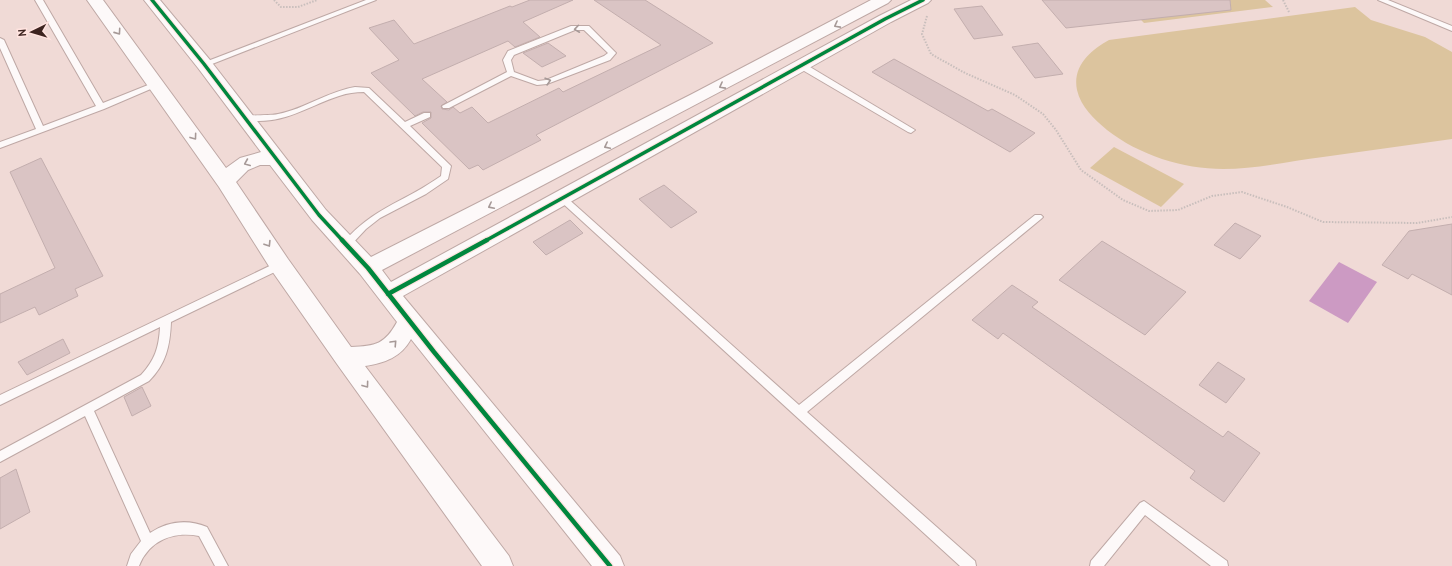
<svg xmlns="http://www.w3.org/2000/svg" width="1452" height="566" font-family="'PT Sans',sans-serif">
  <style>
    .green { fill: #dcc49e }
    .water { fill: #cc9ac3 }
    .building { fill: #dac4c4; stroke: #c3aeae }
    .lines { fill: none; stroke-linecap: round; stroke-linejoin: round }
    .lane-casing { stroke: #bea8a5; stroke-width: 2 }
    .secondary-casing { stroke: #bea8a5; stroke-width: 2 }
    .path { stroke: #c8bebc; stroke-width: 2; stroke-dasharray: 1.5 1.5; stroke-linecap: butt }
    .lane { fill: #fdf9f9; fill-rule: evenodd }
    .secondary { fill: #fdf9f9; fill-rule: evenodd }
    .cycleway-far1-casing { stroke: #ffe3df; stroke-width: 5.5 }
    .cycleway-casing { stroke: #ffe3df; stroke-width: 7 }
    .cycleway-far1 { stroke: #00873e; stroke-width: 3.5 }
    .cycleway { stroke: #00873e; stroke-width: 4.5 }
    .oneway { stroke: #a69997 }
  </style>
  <rect width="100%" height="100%" fill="#f0dad6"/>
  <!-- green -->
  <g class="green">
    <polygon points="1122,0 1265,0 1273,7 1144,23"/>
    <path d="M1355,7L1371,20L1425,37L1452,52V139C1409,145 1366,151 1323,157C1290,161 1256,169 1223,169C1183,169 1139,155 1107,130C1094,119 1081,107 1077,90C1072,66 1091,50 1109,40Z"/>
    <polygon points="1114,147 1184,184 1161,207 1090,168"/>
  </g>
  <!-- water -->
  <polygon class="water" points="1339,262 1377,282 1348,323 1309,301"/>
  <!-- building -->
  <g class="building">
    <polygon points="530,0 573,0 523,22 540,37 515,47 508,41 422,79 447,102 441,106 442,109 449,110 453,107 460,113 472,107 488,123 559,88 563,92 661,45 594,0 645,0 713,43 536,135 541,140 483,170 478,165 469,169 422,123 431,118 431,112 423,112 415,116 371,73 399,60 369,28 394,20 414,44 510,6 512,7"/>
    <polygon points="1042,0 1230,0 1231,10 1066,28"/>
    <polygon points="982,6 1003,35 974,39 954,9"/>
    <polygon points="548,43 566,56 542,67 523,53"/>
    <polygon points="1038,43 1063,74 1035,78 1012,47"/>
    <polygon points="894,59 988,111 992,109 1035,133 1010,152 872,72"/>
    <polygon points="41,158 103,276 75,289 78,296 39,315 35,307 0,323 0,294 55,268 10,172"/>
    <polygon points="664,185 697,212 671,228 639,199"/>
    <polygon points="570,220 583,233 546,255 533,242"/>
    <polygon points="1235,223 1261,236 1240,259 1214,245"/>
    <polygon points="1452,224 1452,295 1412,274 1408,279 1382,265 1409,231"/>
    <polygon points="1102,241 1186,292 1145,335 1059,280"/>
    <polygon points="1012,285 1038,302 1032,307 1223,437 1228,431 1260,453 1224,502 1190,478 1195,471 1003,333 998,339 972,320"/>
    <polygon points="63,339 70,353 27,375 18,362"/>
    <polygon points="1218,362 1245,379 1226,403 1199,385"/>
    <polygon points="142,387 151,406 132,416 124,397"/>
    <polygon points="16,469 30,512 0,529 0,478"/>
  </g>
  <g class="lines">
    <defs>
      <g id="lane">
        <polygon points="35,0 43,0 103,103 153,83 159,83 160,85 104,109 0,148 0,142 36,129 0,48 0,38 4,40 43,126 96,106"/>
        <polygon points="366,0 376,0 207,66 204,66 200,64"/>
        <polygon points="1378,0 1388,0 1452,26 1452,31"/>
        <path d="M571,26H589L616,53L610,60L547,84L537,85L511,76L449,108H443L442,106L507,72L503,60L508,51ZM575,30H584L608,53L604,56L546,80L538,81L514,72L511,60L514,55Z"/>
        <polygon points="799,64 805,64 915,130 911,133 908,132 799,68"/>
        <path d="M355,87L369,88L405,122L424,113H430V117L410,126L451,166L448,179L426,194L380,218L366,229L350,246H344L342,244L344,242C372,209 401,203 435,180L441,176L442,167L364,92C355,92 348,93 339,96C311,105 288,122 256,121C251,121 246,122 242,118C246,114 270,116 278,114C305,109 326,92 355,87Z"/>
        <polygon points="562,195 565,196 799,405 1035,215 1041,215 1043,217 1041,219 807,412 975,561 976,566 960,566 559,200 557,198"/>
        <path d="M280,261L285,265L283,268L171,322C170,346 166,364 149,381L94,411L150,533C168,521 188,519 207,527L228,566H215L199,536C174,531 149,540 139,566H127L131,554L141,541L85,416L0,462V451L141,375C155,360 159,347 160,327L0,405V395Z"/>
        <polygon points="1144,501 1227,561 1228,566 1211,566 1145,515 1104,566 1090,566 1091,561 1140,503"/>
      </g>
      <path id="secondary" d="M87,0H103L226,168L240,158L261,152L198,68L144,0H160L210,60L326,210L371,257L692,94L871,0H891L888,3L382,270L391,282L879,16L911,0H931L928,3L891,22L403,296L620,556L624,566H592L411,339C401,357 385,363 365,366L509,556L513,566H482L337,364L272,271L219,187ZM260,165H270L312,220L360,274L397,322C385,344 376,346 351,347L288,259L236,182L248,170Z"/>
    </defs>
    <!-- lane casing -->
    <use href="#lane" class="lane-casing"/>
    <!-- secondary casing -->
    <use href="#secondary" class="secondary-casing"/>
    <!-- path -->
    <g class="path">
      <polyline points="274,0 281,7 298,7 317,0"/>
      <polyline points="1283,0 1289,12"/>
      <polyline points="927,16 922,34 931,54 965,73 1015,95 1043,114 1056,130 1081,170 1123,200 1149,211 1178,210 1212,196 1242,192 1287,207 1323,222 1417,223 1452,217"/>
    </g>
    <!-- lane -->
    <use href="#lane" class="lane"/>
    <!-- secondary -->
    <use href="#secondary" class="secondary"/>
    <defs>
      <g id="cycleway-far1">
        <polyline points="152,0 204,64 319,215 343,241"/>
        <polyline points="485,241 885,19 923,0"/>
      </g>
      <g id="cycleway">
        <polyline points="342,240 368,268 434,352 610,566"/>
        <polyline points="388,294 487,240"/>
      </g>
    </defs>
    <!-- cycleway-far1 casing -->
    <use href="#cycleway-far1" class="cycleway-far1-casing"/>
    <!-- cycleway casing -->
    <use href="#cycleway" class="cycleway-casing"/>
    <!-- cycleway-far1 -->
    <use href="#cycleway-far1" class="cycleway-far1"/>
    <!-- cycleway -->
    <use href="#cycleway" class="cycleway"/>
  </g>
  <!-- one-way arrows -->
  <defs><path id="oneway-chevron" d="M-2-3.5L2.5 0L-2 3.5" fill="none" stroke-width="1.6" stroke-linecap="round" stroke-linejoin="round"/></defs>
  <g class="oneway">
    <use href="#oneway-chevron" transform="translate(837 25) rotate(152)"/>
    <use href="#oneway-chevron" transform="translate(577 29) rotate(172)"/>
    <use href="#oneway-chevron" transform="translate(118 32) rotate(55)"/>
    <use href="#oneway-chevron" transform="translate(548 81) rotate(-16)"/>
    <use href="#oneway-chevron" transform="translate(722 86) rotate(152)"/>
    <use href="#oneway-chevron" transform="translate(194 137) rotate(54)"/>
    <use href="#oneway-chevron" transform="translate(607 146) rotate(153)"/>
    <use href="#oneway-chevron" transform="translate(247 163) rotate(157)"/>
    <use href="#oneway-chevron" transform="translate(491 206) rotate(153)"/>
    <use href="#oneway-chevron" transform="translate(268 244) rotate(58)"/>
    <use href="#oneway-chevron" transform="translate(394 343) rotate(-47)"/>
    <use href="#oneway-chevron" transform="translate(366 385) rotate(54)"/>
  </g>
  <!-- north arrow -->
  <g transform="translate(32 32) rotate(265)" stroke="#ffe3df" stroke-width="3" paint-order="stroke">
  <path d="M0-3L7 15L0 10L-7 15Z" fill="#3c231f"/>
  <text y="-6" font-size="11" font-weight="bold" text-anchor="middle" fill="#3c231f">N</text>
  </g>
</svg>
